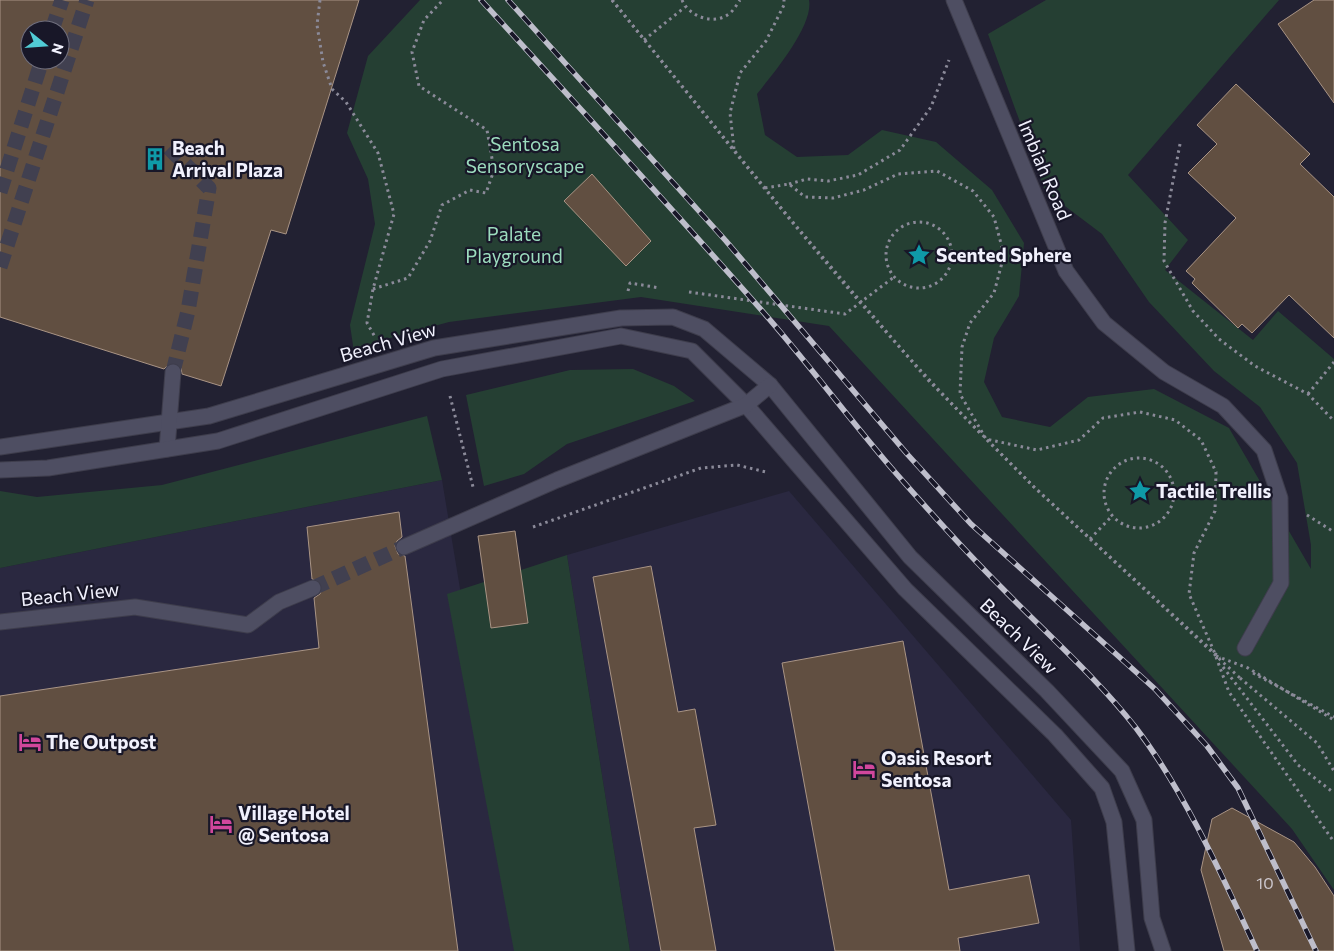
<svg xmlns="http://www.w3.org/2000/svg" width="1334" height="951" font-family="Commissioner,sans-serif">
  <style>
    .built { fill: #2a2840 }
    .green { fill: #253f33 }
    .building { fill: #614f41; stroke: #a99485; fill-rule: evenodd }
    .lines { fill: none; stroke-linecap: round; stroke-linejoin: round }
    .minor-tunnel { stroke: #414050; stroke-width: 15; stroke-dasharray: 15 8; stroke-linecap: butt }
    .minor-casing { stroke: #3e3d4c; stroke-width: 17 }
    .path { stroke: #8b8a99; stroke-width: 3; stroke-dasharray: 2.5 4; stroke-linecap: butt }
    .minor { stroke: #4e4e62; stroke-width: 15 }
    .rail-casing { stroke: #bebecb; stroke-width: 5.5 }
    .rail { stroke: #181728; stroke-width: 4; stroke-dasharray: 11; stroke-linecap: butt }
    .path-bridge { stroke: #8b8a99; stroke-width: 3; stroke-dasharray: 2.5 4; stroke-linecap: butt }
    .labels { text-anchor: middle; stroke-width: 4.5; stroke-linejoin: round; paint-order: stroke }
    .number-label { font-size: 16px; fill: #cdc8ce }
    .park-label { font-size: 19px; fill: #9cdcbe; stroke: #181728 }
    .poi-label { font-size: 19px; font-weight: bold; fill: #f1f1fd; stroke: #181728; text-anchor: start }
    .street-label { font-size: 19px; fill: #f1f1fd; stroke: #181728 }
  </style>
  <rect width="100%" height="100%" fill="#222132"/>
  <!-- built -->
  <g class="built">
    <polygon points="442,480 520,951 0,951 0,568"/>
    <polygon points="789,491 1071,820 1080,951 630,951 567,555"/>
  </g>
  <!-- green -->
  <g class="green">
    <path d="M420,0H809C814,25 773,74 757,94L765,135L797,157L848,155L882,130L936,142L992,190L1024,243L1019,296L994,338L984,382L1002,417L1050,427L1088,397L1154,389L1229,428L1311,569V545L1297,463L1260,407L1214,371L1149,302L1102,234L1045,191L988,34L1046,0H1279L1128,175L1188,240L1165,270L1253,340L1278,311L1334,359V890L1292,829L829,326L641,297L449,322L390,338L354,352L350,325L375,224L368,179L347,133L368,56Z"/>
    <polygon points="633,369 674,386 695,401 567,444 524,474 484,486 466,395 570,370"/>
    <polygon points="427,416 442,480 0,568 0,491 37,497 162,485"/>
    <polygon points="567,555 630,951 514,951 447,594"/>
  </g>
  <!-- building -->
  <g class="building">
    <path d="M0,0H359L286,234L271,230L221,386L182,374L181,368L174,363L169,364L164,369L0,317ZM30,30H60V60H30Z"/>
    <polygon points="1314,0 1334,0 1334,103 1278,24"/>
    <polygon points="1236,84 1310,154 1300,164 1334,197 1334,338 1289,295 1252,333 1242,324 1238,328 1192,283 1195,279 1186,271 1236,218 1188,173 1217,144 1197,125"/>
    <polygon points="592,174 651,241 626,266 564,201"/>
    <polygon points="399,512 402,537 397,541 395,546 398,554 405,556 458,951 0,951 0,696 319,648 314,598 320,594 322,589 319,581 312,579 307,527"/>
    <polygon points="515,531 528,623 491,628 478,536"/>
    <polygon points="651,566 678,712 695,709 716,825 694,828 716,951 661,951 593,577"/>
    <polygon points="903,641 949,890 1029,875 1039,923 958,938 960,951 835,951 782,663"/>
    <polygon points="1232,808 1294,842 1315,867 1334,896 1334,951 1224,951 1201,870 1212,819"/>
  </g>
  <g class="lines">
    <!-- minor-tunnel -->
    <g class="minor-tunnel">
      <polyline points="52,30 62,0"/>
      <polyline points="169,148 209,188 188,311 173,372"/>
      <polyline points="0,192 42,60"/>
      <polyline points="0,267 87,0"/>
      <polyline points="313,588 404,547"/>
    </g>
    <defs>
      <g id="minor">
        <polyline points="954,0 1066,271 1104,323 1164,372 1223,406 1264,450 1280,498 1281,583 1245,648"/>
        <polyline points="0,447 209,416 434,348 621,318 673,317 704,329 770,385 910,557 1047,691 1122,771 1144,820 1152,918 1163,951"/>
        <polyline points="167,449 173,372"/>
        <polyline points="0,470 48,468 218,441 442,369 621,336 692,351 746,405 905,589 1055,735 1102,788 1114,822 1127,951"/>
        <polyline points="404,547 557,480 746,405 770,385"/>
        <polyline points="0,622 135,607 248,625 279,602 313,588"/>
      </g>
    </defs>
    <!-- minor casing -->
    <use href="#minor" class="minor-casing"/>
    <!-- path -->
    <g class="path">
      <polyline points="320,0 317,25 323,62 332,89 346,102 378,153 394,214 373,289 367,323 375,337"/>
      <polyline points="612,0 791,220 927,379 1034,487 1220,658"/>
      <path d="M682,0C689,17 715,26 730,13C734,10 737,4 740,0"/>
      <polyline points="644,40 685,7"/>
      <polyline points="1180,144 1165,223 1164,261 1193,311 1219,339 1255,366 1308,394 1334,421"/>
      <polyline points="734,149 730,113 740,73 766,41 784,5 784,0"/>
      <polyline points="789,184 807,179 828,181 858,175 900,150 931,107 949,60"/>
      <circle cx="919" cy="255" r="33"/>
      <polyline points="373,289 408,278 430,241 442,205 470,190 486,193 494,170 487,130 419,86 412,52 424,20 443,0"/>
      <polyline points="628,291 630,283 660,288"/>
      <polyline points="689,292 845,314 894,277"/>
      <polyline points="1308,394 1334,362"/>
      <polyline points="450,396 473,487"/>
      <circle cx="1139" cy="493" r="35"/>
      <polyline points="1307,515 1334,532"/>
      <polyline points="533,527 701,468 737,465 766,472"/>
      <polyline points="1090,539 1111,517"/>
      <polyline points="1216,657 1229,692 1334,842"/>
      <polyline points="1223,667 1298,765 1334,793"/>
      <polyline points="1253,673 1334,717"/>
      <polyline points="1240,678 1317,743 1334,771"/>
    </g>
    <!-- minor -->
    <use href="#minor" class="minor"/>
    <defs>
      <g id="rail">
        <path d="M481,0C576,104 671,207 764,313C809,364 849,419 894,471C929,511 965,551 1003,589C1048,635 1097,678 1136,728C1185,792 1223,878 1257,951"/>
        <polyline points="508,0 726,241 908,455 971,524 1155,689 1207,746 1238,788 1316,951"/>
      </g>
    </defs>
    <!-- rail casing -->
    <use href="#rail" class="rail-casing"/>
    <!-- rail -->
    <use href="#rail" class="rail"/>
    <!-- path-bridge -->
    <g class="path-bridge">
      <path d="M612,0C732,147 849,300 982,435"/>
      <polyline points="765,188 789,184 805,197 833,198 864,190 898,174 937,171 973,191 994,217 1004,255 994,293 970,323 962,347 960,394 986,439 1037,450 1079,440 1103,418 1140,412 1175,420 1201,440 1216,472 1215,511 1194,553 1189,594 1216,656 1248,668 1334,720"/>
      <polyline points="987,440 1034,487 1240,678"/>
    </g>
  </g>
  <!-- icons -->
  <defs>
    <symbol id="building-bare" viewBox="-9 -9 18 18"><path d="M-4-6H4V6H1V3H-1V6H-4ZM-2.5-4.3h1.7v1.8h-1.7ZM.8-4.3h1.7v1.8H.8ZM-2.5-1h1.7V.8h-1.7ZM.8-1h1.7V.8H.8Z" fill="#0f9aa8" stroke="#181728" stroke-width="2.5" paint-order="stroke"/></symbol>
    <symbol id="sight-bare" viewBox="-9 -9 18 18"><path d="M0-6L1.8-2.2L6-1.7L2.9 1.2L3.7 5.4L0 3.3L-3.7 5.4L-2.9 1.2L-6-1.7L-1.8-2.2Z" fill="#0f9aa8" stroke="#181728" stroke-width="2.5" paint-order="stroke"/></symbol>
    <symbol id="hotel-bare" viewBox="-9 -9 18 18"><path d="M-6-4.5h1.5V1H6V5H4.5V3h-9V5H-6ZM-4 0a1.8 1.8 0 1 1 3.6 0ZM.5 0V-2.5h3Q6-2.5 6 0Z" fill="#d1479c" stroke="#181728" stroke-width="2.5" paint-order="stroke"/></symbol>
  </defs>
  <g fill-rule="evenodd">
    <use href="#building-bare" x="139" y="143" width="32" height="32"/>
    <use href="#sight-bare" x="903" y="239" width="32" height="32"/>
    <use href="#sight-bare" x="1124" y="475" width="32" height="32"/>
    <use href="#hotel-bare" x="14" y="726" width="32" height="32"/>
    <use href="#hotel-bare" x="848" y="753" width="32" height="32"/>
    <use href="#hotel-bare" x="205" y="808" width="32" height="32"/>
  </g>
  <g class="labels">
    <!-- number labels -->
    <g class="number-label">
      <text x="1265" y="889">10</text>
    </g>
    <!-- park labels -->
    <g class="park-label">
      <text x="525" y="151">Sentosa<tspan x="525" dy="22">Sensoryscape</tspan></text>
      <text x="514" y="241">Palate<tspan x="514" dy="22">Playground</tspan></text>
    </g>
    <!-- poi labels -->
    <g class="poi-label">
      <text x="172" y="155">Beach<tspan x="172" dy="22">Arrival Plaza</tspan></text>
      <text x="936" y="262">Scented Sphere</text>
      <text x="1156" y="498">Tactile Trellis</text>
      <text x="46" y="749">The Outpost</text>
      <text x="881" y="765">Oasis Resort<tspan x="881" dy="22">Sentosa</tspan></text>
      <text x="238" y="820">Village Hotel<tspan x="238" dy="22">@ Sentosa</tspan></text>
    </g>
    <!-- street labels -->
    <g class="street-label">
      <text transform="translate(1045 170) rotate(67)" y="7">Imbiah Road</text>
      <text transform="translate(388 342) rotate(-16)" y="7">Beach View</text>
      <text transform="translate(70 594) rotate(-6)" y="7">Beach View</text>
      <text transform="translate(1019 636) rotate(44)" y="7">Beach View</text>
    </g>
  </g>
  <!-- north arrow -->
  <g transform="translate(45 45) rotate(107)"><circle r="24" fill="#181728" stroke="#6f6e7d"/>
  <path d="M0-4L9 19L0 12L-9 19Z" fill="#51ccd5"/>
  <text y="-8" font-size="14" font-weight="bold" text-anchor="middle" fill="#f1f1fd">N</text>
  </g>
</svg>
